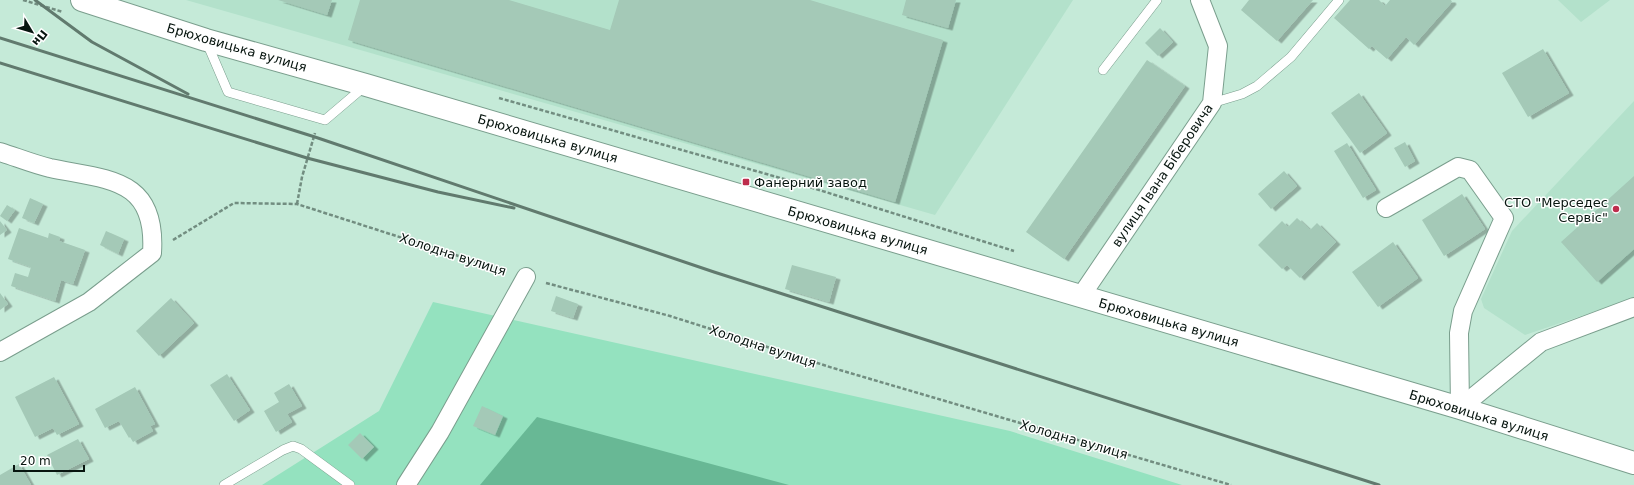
<svg xmlns="http://www.w3.org/2000/svg" width="1634" height="485" font-family="'DejaVu Sans',sans-serif">
  <style>
    .built { fill: #b3e1cb }
    .green { fill: #94e2bf }
    .forest { fill: #68b895 }
    .building { fill: #a4c9b7; filter: url(#shadow) }
    .lines { fill: none; stroke-linecap: round; stroke-linejoin: round }
    .service-casing { stroke: #7a9e8d; stroke-width: 10 }
    .minor-casing { stroke: #7a9e8d; stroke-width: 20 }
    .secondary-casing { stroke: #7a9e8d; stroke-width: 24 }
    .path { stroke: #728d80; stroke-width: 2.5; stroke-dasharray: 4 2; stroke-linecap: butt }
    .service { stroke: #fff; stroke-width: 9 }
    .minor { stroke: #fff; stroke-width: 18 }
    .secondary { stroke: #fff; stroke-width: 22 }
    .rail { stroke: #617a6e; stroke-width: 3 }
    .poi-dot { fill: #be2d4c; stroke: #fff; stroke-width: 1.5 }
    .labels { text-anchor: middle; stroke-width: 3; stroke-linejoin: round; paint-order: stroke }
    .street-label { font-size: 13px; fill: #07150f; stroke: #fff }
    .poi-label { font-size: 13px; fill: #07150f; stroke: #fff; text-anchor: start }
  </style>
  <defs>
    <filter id="shadow"><feDropShadow dx="4.5" dy="2.5" stdDeviation="0" flood-color="#0004"/></filter>
  </defs>
  <rect width="100%" height="100%" fill="#c5ead8"/>
  <!-- built -->
  <g class="built">
    <polygon points="186,0 1073,0 935,215"/>
    <polygon points="1558,0 1610,0 1581,22"/>
    <polygon points="1634,101 1634,298 1525,335 1484,308 1481,299 1512,231"/>
  </g>
  <!-- green -->
  <polygon class="green" points="433,302 1010,431 1182,485 262,485 379,411"/>
  <!-- forest -->
  <polygon class="forest" points="537,417 789,485 480,485"/>
  <!-- building -->
  <g class="building">
    <polygon points="278,0 332,0 327,15"/>
    <polygon points="360,0 509,0 610,30 619,0 810,0 943,40 895,202 348,40"/>
    <polygon points="906,0 956,0 948,28 902,15"/>
    <polygon points="1249,0 1313,0 1277,41 1241,10"/>
    <polygon points="1350,0 1379,0 1385,6 1390,0 1451,0 1452,2 1414,45 1406,37 1387,59 1372,46 1369,49 1334,18"/>
    <polygon points="1160,28 1173,42 1158,56 1145,43"/>
    <polygon points="1543,49 1569,93 1528,117 1502,73"/>
    <polygon points="1147,60 1185,86 1064,259 1026,232"/>
    <polygon points="1359,93 1387,133 1360,153 1331,113"/>
    <polygon points="1405,142 1415,161 1405,167 1394,148"/>
    <polygon points="1347,143 1376,190 1363,198 1334,151"/>
    <polygon points="1284,171 1297,186 1271,209 1258,194"/>
    <polygon points="1634,176 1634,249 1597,282 1561,242"/>
    <polygon points="1462,194 1485,229 1444,256 1422,220"/>
    <polygon points="30,198 43,204 34,223 22,218"/>
    <polygon points="7,205 15,210 7,221 0,216"/>
    <polygon points="1297,218 1310,230 1317,223 1336,242 1300,278 1287,265 1282,269 1258,245 1282,221 1288,227"/>
    <polygon points="0,221 7,230 0,235"/>
    <polygon points="19,228 48,238 49,233 60,237 59,241 85,250 73,284 61,280 55,301 11,286 15,273 28,277 31,267 8,259"/>
    <polygon points="106,231 124,239 118,254 100,245"/>
    <polygon points="1393,242 1418,278 1378,307 1352,272"/>
    <polygon points="792,265 836,277 829,302 785,289"/>
    <polygon points="0,293 8,304 0,310"/>
    <polygon points="556,296 578,304 573,318 551,311"/>
    <polygon points="171,298 194,323 159,356 136,331"/>
    <polygon points="227,374 250,410 234,421 210,385"/>
    <polygon points="54,377 79,424 57,435 53,428 35,437 15,397"/>
    <polygon points="289,384 302,406 287,414 292,422 276,432 264,411 279,402 274,393"/>
    <polygon points="135,387 155,424 150,426 153,431 133,442 130,437 129,438 119,421 105,428 95,409"/>
    <polygon points="482,406 503,416 495,435 473,426"/>
    <polygon points="360,433 374,447 362,459 348,445"/>
    <polygon points="78,439 89,459 57,475 47,455"/>
    <polygon points="19,464 31,485 0,485 0,475"/>
  </g>
  <g class="lines">
    <defs>
      <g id="service">
        <polyline points="207,43 228,92 325,120 365,86"/>
        <polyline points="1103,70 1157,0"/>
        <polyline points="1212,103 1242,94 1257,86 1291,57 1339,0"/>
        <polyline points="224,485 283,450 293,446 301,449 350,485"/>
      </g>
      <g id="minor">
        <path d="M0,152C16,157 33,164 50,168C107,180 157,177 152,253L89,302L0,352"/>
        <polyline points="1386,208 1458,167 1470,170 1504,218 1463,311 1459,333 1460,408"/>
        <polyline points="1081,296 1212,103 1218,46 1200,0"/>
        <polyline points="1460,408 1541,342 1634,307"/>
        <polyline points="406,485 440,432 526,277"/>
      </g>
      <polyline id="secondary" points="82,0 206,40 366,85 1460,408 1634,463"/>
    </defs>
    <!-- service casing -->
    <use href="#service" class="service-casing"/>
    <!-- minor casing -->
    <use href="#minor" class="minor-casing"/>
    <!-- secondary casing -->
    <use href="#secondary" class="secondary-casing"/>
    <!-- path -->
    <g class="path">
      <polyline points="23,0 63,12"/>
      <polyline points="499,98 784,179 1014,251"/>
      <polyline points="297,204 302,177 315,133"/>
      <polyline points="173,240 234,203 297,204 505,271"/>
      <polyline points="546,283 670,316 833,368 1231,485"/>
    </g>
    <!-- service -->
    <use href="#service" class="service"/>
    <!-- minor -->
    <use href="#minor" class="minor"/>
    <!-- secondary -->
    <use href="#secondary" class="secondary"/>
    <!-- rail -->
    <g class="rail">
      <polyline points="35,0 92,42 188,94"/>
      <polyline points="0,38 315,137 714,272 1379,485"/>
      <polyline points="0,63 307,158 438,192 514,208"/>
    </g>
  </g>
  <!-- markers -->
  <g class="poi-dot">
    <rect x="742" y="178" width="8" height="8" rx="2"/>
    <circle cx="1616" cy="209" r="4"/>
  </g>
  <g class="labels">
    <!-- street labels -->
    <g class="street-label">
      <text transform="translate(237 47) rotate(16)" y="5">Брюховицька вулиця</text>
      <text transform="translate(548 138) rotate(16)" y="5">Брюховицька вулиця</text>
      <text transform="translate(1162 175) rotate(-56)" y="5">вулиця Івана Біберовича</text>
      <text transform="translate(858 230) rotate(16)" y="5">Брюховицька вулиця</text>
      <text transform="translate(453 254) rotate(18)" y="5">Холодна вулиця</text>
      <text transform="translate(1169 322) rotate(16)" y="5">Брюховицька вулиця</text>
      <text transform="translate(763 346) rotate(18)" y="5">Холодна вулиця</text>
      <text transform="translate(1479 415) rotate(17)" y="5">Брюховицька вулиця</text>
      <text transform="translate(1074 439) rotate(16)" y="5">Холодна вулиця</text>
    </g>
    <!-- poi labels -->
    <g class="poi-label">
      <text x="754" y="187">Фанерний завод</text>
      <text x="1608" y="207" text-anchor="end">СТО "Мерседес<tspan x="1608" dy="15">Сервіс"</tspan></text>
    </g>
  </g>
  <!-- north arrow -->
  <g transform="translate(32 32) rotate(128)" stroke="#ffffff" stroke-width="3" paint-order="stroke">
  <path d="M0-3L7 15L0 10L-7 15Z" fill="#07150f"/>
  <text y="-6" font-size="11" font-weight="bold" text-anchor="middle" fill="#07150f">Пн</text>
  </g>
  <!-- scale -->
  <path d="M14 465v6h70v-6" fill="none" stroke="#07150f" stroke-width="2"/>
  <text x="20" y="465" font-size="12" fill="#07150f" stroke="#ffffff" stroke-width="3" paint-order="stroke">20 m</text>
</svg>
